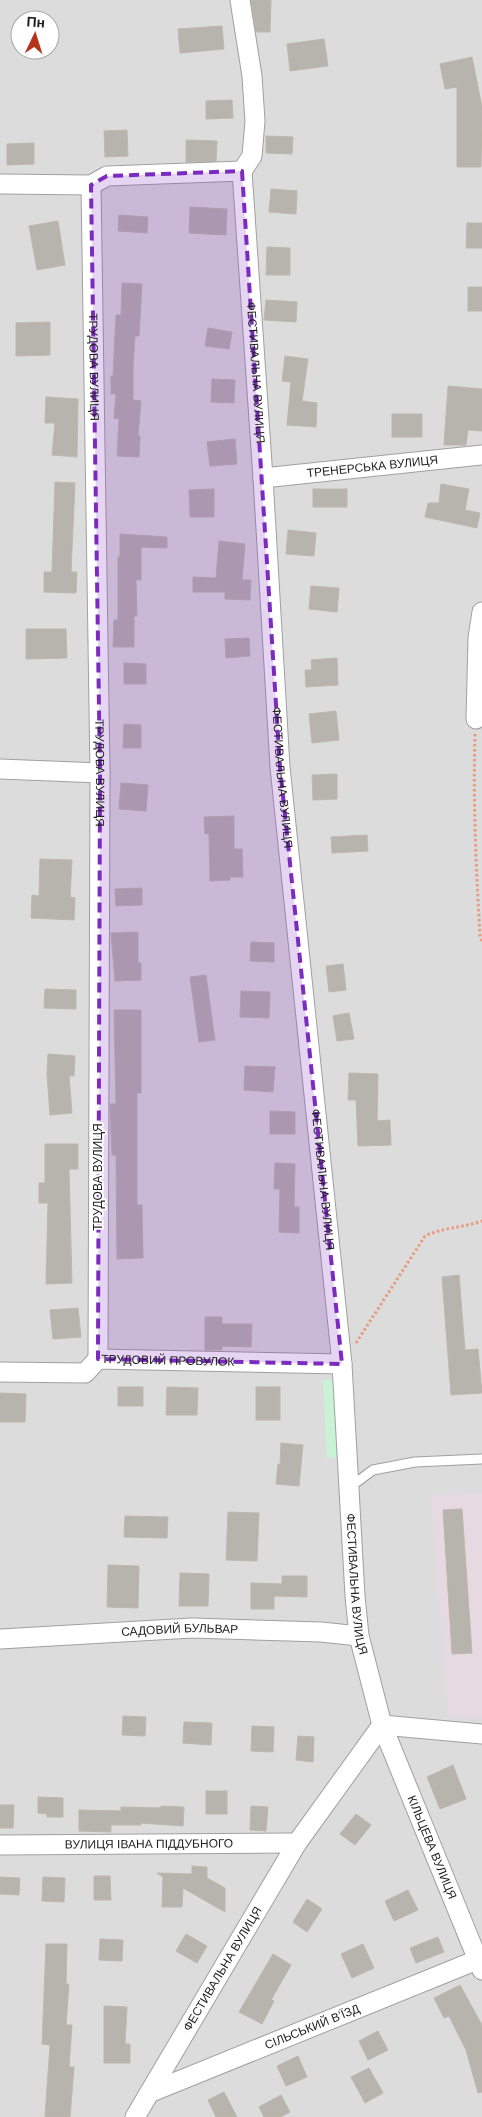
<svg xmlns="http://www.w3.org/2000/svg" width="482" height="2117" font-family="Arial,sans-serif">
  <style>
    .residential { fill: #dddcdc; fill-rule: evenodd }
    .industrial { fill: #e7d9e2 }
    .park { fill: #c9f3d4 }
    .building { fill: #b7b3ad; stroke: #beb7ab }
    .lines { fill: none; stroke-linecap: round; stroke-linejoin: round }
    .service-casing { stroke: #a0a0a0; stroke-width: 11 }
    .minor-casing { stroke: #a0a0a0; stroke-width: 21 }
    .path { stroke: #e89b7e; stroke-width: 3; stroke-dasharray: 2.5 2.5; stroke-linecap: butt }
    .service { stroke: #fff; stroke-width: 9 }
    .minor { stroke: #fff; stroke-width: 19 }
    .marked { fill: #7b2cbf; fill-opacity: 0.2; stroke: #7b2cbf; stroke-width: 4; stroke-dasharray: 10 6; stroke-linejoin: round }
    .labels { text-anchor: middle; stroke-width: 4; stroke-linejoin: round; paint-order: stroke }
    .street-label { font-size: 12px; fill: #1f1f1f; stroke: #fff }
  </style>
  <rect width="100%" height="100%" fill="#eeede7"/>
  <!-- residential -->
  <path class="residential" d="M0,0H482V2117H0ZM20,20H50V50H20Z"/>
  <!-- industrial -->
  <polygon class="industrial" points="482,1493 482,1717 449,1716 431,1495"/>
  <!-- park -->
  <polygon class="park" points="340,1379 344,1457 327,1458 323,1380"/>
  <!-- building -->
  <g class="building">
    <polygon points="251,0 271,0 270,32 256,32"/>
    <polygon points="222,26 224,49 180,53 178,29"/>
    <polygon points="324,39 328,66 290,71 287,44"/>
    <polygon points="472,57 482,107 481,167 457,167 457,87 445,89 440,64"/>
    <polygon points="232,100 233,118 206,119 206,101"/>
    <polygon points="127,130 128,156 105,157 104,131"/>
    <polygon points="266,136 293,137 292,154 266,153"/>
    <polygon points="186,140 217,141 216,161 186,162"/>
    <polygon points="34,143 34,164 7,165 7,144"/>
    <polygon points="271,189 297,191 296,214 269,212"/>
    <polygon points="190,207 227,209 226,235 189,233"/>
    <polygon points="119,215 148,217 147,233 118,231"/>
    <polygon points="58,221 65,265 37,270 29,226"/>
    <polygon points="467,223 482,223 482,248 466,248"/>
    <polygon points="267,247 290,248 290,275 266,275"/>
    <polygon points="122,283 142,284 139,336 135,336 133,367 133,400 141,401 138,435 140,436 139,457 117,456 119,419 114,418 116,394 111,394 111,376 113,376 116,315 121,315"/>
    <rect x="468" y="287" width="14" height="24"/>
    <polygon points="266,300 297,302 296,322 264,320"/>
    <polygon points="50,322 50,355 16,356 16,323"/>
    <polygon points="208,328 232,332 229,349 205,346"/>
    <polygon points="285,356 308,359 302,401 317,403 316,427 287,425 291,382 282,381"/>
    <polygon points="212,379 235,380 234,403 211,402"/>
    <polygon points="448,386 482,389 482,431 468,430 466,445 444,445"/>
    <polygon points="46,397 78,399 77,457 52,455 55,423 45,423"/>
    <rect x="392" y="414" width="30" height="23"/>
    <polygon points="235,439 237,464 210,466 207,442"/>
    <polygon points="55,482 75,483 71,572 77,572 76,593 44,592 44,572 52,572"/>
    <polygon points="441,484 469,489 465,510 480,513 477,528 425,517 428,503 439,503"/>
    <polygon points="214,489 214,517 190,517 189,490"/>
    <rect x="313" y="489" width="34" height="18"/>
    <polygon points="288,530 316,533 314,556 286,554"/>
    <polygon points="120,534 167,537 167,548 141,547 141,580 136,580 137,616 134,616 134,647 113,647 114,620 118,620 118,557 120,557"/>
    <polygon points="219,541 245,544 242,580 251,580 250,600 225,599 225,592 193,592 193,577 216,578"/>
    <polygon points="311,586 339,588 337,612 309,609"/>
    <polygon points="26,629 66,629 67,658 26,659"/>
    <polygon points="249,638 250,656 226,658 225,639"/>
    <polygon points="337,658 338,685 306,687 305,670 312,670 311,660"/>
    <polygon points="124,663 146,664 146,684 124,684"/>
    <polygon points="336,711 339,740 312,743 309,714"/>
    <polygon points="124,724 141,725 141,748 123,748"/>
    <polygon points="337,774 337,799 313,800 312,775"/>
    <polygon points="121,783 148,785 146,811 119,809"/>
    <polygon points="234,816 234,849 242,849 243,877 230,877 230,880 210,881 209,834 205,834 204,817"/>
    <polygon points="367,835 368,851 332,853 331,837"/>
    <polygon points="40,859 72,860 70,897 75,898 74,920 31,918 32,895 39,896"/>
    <polygon points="142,888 142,905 116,906 115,889"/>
    <polygon points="138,932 138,963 141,963 141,980 115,981 111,933"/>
    <polygon points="251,942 274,943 274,962 250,961"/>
    <polygon points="343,964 346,990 329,992 326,966"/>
    <polygon points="206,975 215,1040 199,1042 190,977"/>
    <polygon points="45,989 76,990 76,1009 44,1008"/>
    <polygon points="241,991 270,992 269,1018 240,1017"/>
    <polygon points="114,1010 141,1010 141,1093 137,1093 137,1205 142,1205 143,1258 117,1259 116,1155 112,1155 110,1104 116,1104"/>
    <polygon points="349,1013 354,1039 337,1041 333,1016"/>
    <polygon points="48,1054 75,1056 74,1076 69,1076 72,1113 50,1115 47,1074"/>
    <polygon points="245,1066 275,1067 273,1092 244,1090"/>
    <polygon points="349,1073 378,1074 377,1121 390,1120 391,1145 358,1146 356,1100 348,1100"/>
    <polygon points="270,1111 295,1112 295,1134 270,1134"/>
    <polygon points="45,1144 78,1144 78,1169 69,1169 72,1283 46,1284 48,1203 39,1203 39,1183 45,1183"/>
    <polygon points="275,1163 295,1164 294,1207 299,1207 299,1233 279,1232 280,1189 274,1189"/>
    <polygon points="459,1275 465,1350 478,1349 482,1393 451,1395 442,1277"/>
    <polygon points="78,1308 81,1337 53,1339 50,1310"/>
    <polygon points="205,1317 222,1317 222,1324 252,1324 251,1347 222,1346 222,1350 205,1350"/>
    <rect x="118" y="1387" width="25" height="19"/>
    <polygon points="167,1387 198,1388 197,1415 166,1415"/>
    <rect x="256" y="1387" width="24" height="33"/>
    <polygon points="0,1393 26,1394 25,1422 0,1422"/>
    <polygon points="281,1443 303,1445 299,1486 276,1484 278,1464 280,1465"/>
    <polygon points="462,1509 472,1653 452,1654 443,1510"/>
    <polygon points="228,1512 259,1513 257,1561 226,1560"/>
    <polygon points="125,1516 168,1517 167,1538 124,1537"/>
    <polygon points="108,1565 139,1566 138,1608 107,1607"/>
    <polygon points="180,1573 209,1574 208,1606 179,1606"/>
    <polygon points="282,1576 307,1576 307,1597 274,1596 274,1609 251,1609 251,1583 282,1584"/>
    <polygon points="123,1716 146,1717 145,1736 122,1735"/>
    <polygon points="184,1722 212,1723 211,1745 183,1743"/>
    <polygon points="252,1726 274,1727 273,1752 251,1751"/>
    <polygon points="298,1736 314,1737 313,1762 296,1760"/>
    <polygon points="453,1765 466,1799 440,1809 427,1777"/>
    <rect x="206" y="1791" width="21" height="23"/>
    <polygon points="38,1797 63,1798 63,1817 47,1817 47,1814 38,1813"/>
    <polygon points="0,1805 14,1805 13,1828 0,1828"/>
    <polygon points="161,1806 184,1807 183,1826 141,1823 141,1825 111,1825 111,1832 79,1831 79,1810 121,1811 121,1807 161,1808"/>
    <polygon points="251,1806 268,1807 266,1831 250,1830"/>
    <polygon points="356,1814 371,1825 355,1845 340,1834"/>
    <polygon points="192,1866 207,1867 207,1878 225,1888 225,1912 183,1888 182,1907 162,1907 163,1877 157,1873 192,1874"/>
    <polygon points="94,1876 110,1876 111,1900 94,1900"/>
    <polygon points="0,1877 20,1878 19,1895 0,1894"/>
    <polygon points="43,1877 65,1878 64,1902 42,1901"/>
    <polygon points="408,1890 418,1910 394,1921 385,1901"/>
    <polygon points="307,1899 322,1909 307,1932 293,1922"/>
    <polygon points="186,1934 207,1946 197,1963 176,1951"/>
    <polygon points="438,1937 444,1952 416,1963 410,1948"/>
    <polygon points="100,1939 123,1940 122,1961 99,1960"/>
    <polygon points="46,1944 67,1944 66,1984 69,1984 66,2025 72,2025 69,2067 74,2067 70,2117 45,2117 50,2045 42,2044"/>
    <polygon points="363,1944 374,1968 352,1978 341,1954"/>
    <polygon points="273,1954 291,1965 271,2000 274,2001 262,2024 239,2012"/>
    <polygon points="460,1985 482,2025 482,2092 478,2093 466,2050 449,2016 444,2018 434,1998"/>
    <polygon points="104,2006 127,2007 125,2044 130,2044 130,2063 104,2063"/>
    <polygon points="378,2031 388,2050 368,2060 359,2041"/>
    <polygon points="298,2056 307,2077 286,2086 277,2066"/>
    <polygon points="369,2068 383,2093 365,2103 351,2077"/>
    <polygon points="224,2092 237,2117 216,2117 208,2100"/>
    <polygon points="281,2095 290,2112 281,2117 264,2117 259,2107"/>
  </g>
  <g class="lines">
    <defs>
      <polyline id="service" points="350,1487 373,1470 415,1462 482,1459"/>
      <g id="minor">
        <polyline points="240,0 252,76 255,121 252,156 242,171"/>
        <path id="s1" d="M242,171L263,478L280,767L342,1364L355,1596L359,1636L382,1725L482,1970"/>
        <polyline points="0,184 91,185 107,176 242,171"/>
        <path id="s2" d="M91,185L100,773L98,1359"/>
        <path id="s3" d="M263,478L482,455"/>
        <polyline points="476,719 478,638 482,612"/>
        <polyline points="0,769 100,773"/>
        <path id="s4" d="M0,1372L85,1373L98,1359L342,1364"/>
        <path id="s5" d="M0,1639L192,1628L321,1632L359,1636"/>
        <polyline points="382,1725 482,1734"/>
        <path id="s6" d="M0,1845L297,1843"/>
        <path id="s7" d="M149,2093L477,1960"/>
        <path id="s8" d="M135,2117L297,1843L382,1725"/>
      </g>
    </defs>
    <!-- service casing -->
    <use href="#service" class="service-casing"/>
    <!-- minor casing -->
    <use href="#minor" class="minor-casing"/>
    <!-- path -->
    <g class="path">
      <path d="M475,734C473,801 476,868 480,935L482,942"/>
      <path d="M356,1343L425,1236C444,1227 463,1228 482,1221"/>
    </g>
    <!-- service -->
    <use href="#service" class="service"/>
    <!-- minor -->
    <use href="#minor" class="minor"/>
  </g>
  <!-- marked area -->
  <path class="marked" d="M242,171L280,767L342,1364L98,1359L100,773L91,185L107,176Z"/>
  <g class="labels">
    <!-- street labels -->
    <g class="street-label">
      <text dy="4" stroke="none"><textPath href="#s2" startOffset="182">ТРУДОВА ВУЛИЦЯ</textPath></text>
      <text dy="4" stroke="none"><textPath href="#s1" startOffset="202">ФЕСТИВАЛЬНА ВУЛИЦЯ</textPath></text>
      <text dy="4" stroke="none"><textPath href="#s3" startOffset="110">ТРЕНЕРСЬКА ВУЛИЦЯ</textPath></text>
      <text dy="4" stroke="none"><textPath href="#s2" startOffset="588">ТРУДОВА ВУЛИЦЯ</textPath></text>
      <text dy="4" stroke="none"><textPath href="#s1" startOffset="608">ФЕСТИВАЛЬНА ВУЛИЦЯ</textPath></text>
      <text transform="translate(98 1177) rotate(-90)" y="4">ТРУДОВА ВУЛИЦЯ</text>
      <text dy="4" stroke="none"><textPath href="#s1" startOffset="1012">ФЕСТИВАЛЬНА ВУЛИЦЯ</textPath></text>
      <text dy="4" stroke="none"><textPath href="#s4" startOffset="174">ТРУДОВИЙ ПРОВУЛОК</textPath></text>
      <text dy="4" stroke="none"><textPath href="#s1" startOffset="1418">ФЕСТИВАЛЬНА ВУЛИЦЯ</textPath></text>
      <text dy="4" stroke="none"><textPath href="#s5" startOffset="180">САДОВИЙ БУЛЬВАР</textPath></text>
      <text dy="4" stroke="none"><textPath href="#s6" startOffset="149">ВУЛИЦЯ ІВАНА ПІДДУБНОГО</textPath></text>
      <text dy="4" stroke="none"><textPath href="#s1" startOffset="1694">КІЛЬЦЕВА ВУЛИЦЯ</textPath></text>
      <text dy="4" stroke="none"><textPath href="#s8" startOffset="172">ФЕСТИВАЛЬНА ВУЛИЦЯ</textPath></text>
      <text dy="4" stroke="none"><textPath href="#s7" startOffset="176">СІЛЬСЬКИЙ В’ЇЗД</textPath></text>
    </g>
  </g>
  <!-- north arrow -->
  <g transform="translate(35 35) rotate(4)"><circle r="24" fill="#ffffff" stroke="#a5a5a5"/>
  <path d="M0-4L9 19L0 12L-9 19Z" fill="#b4341a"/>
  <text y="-8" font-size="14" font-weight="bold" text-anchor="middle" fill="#1f1f1f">Пн</text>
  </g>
</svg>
